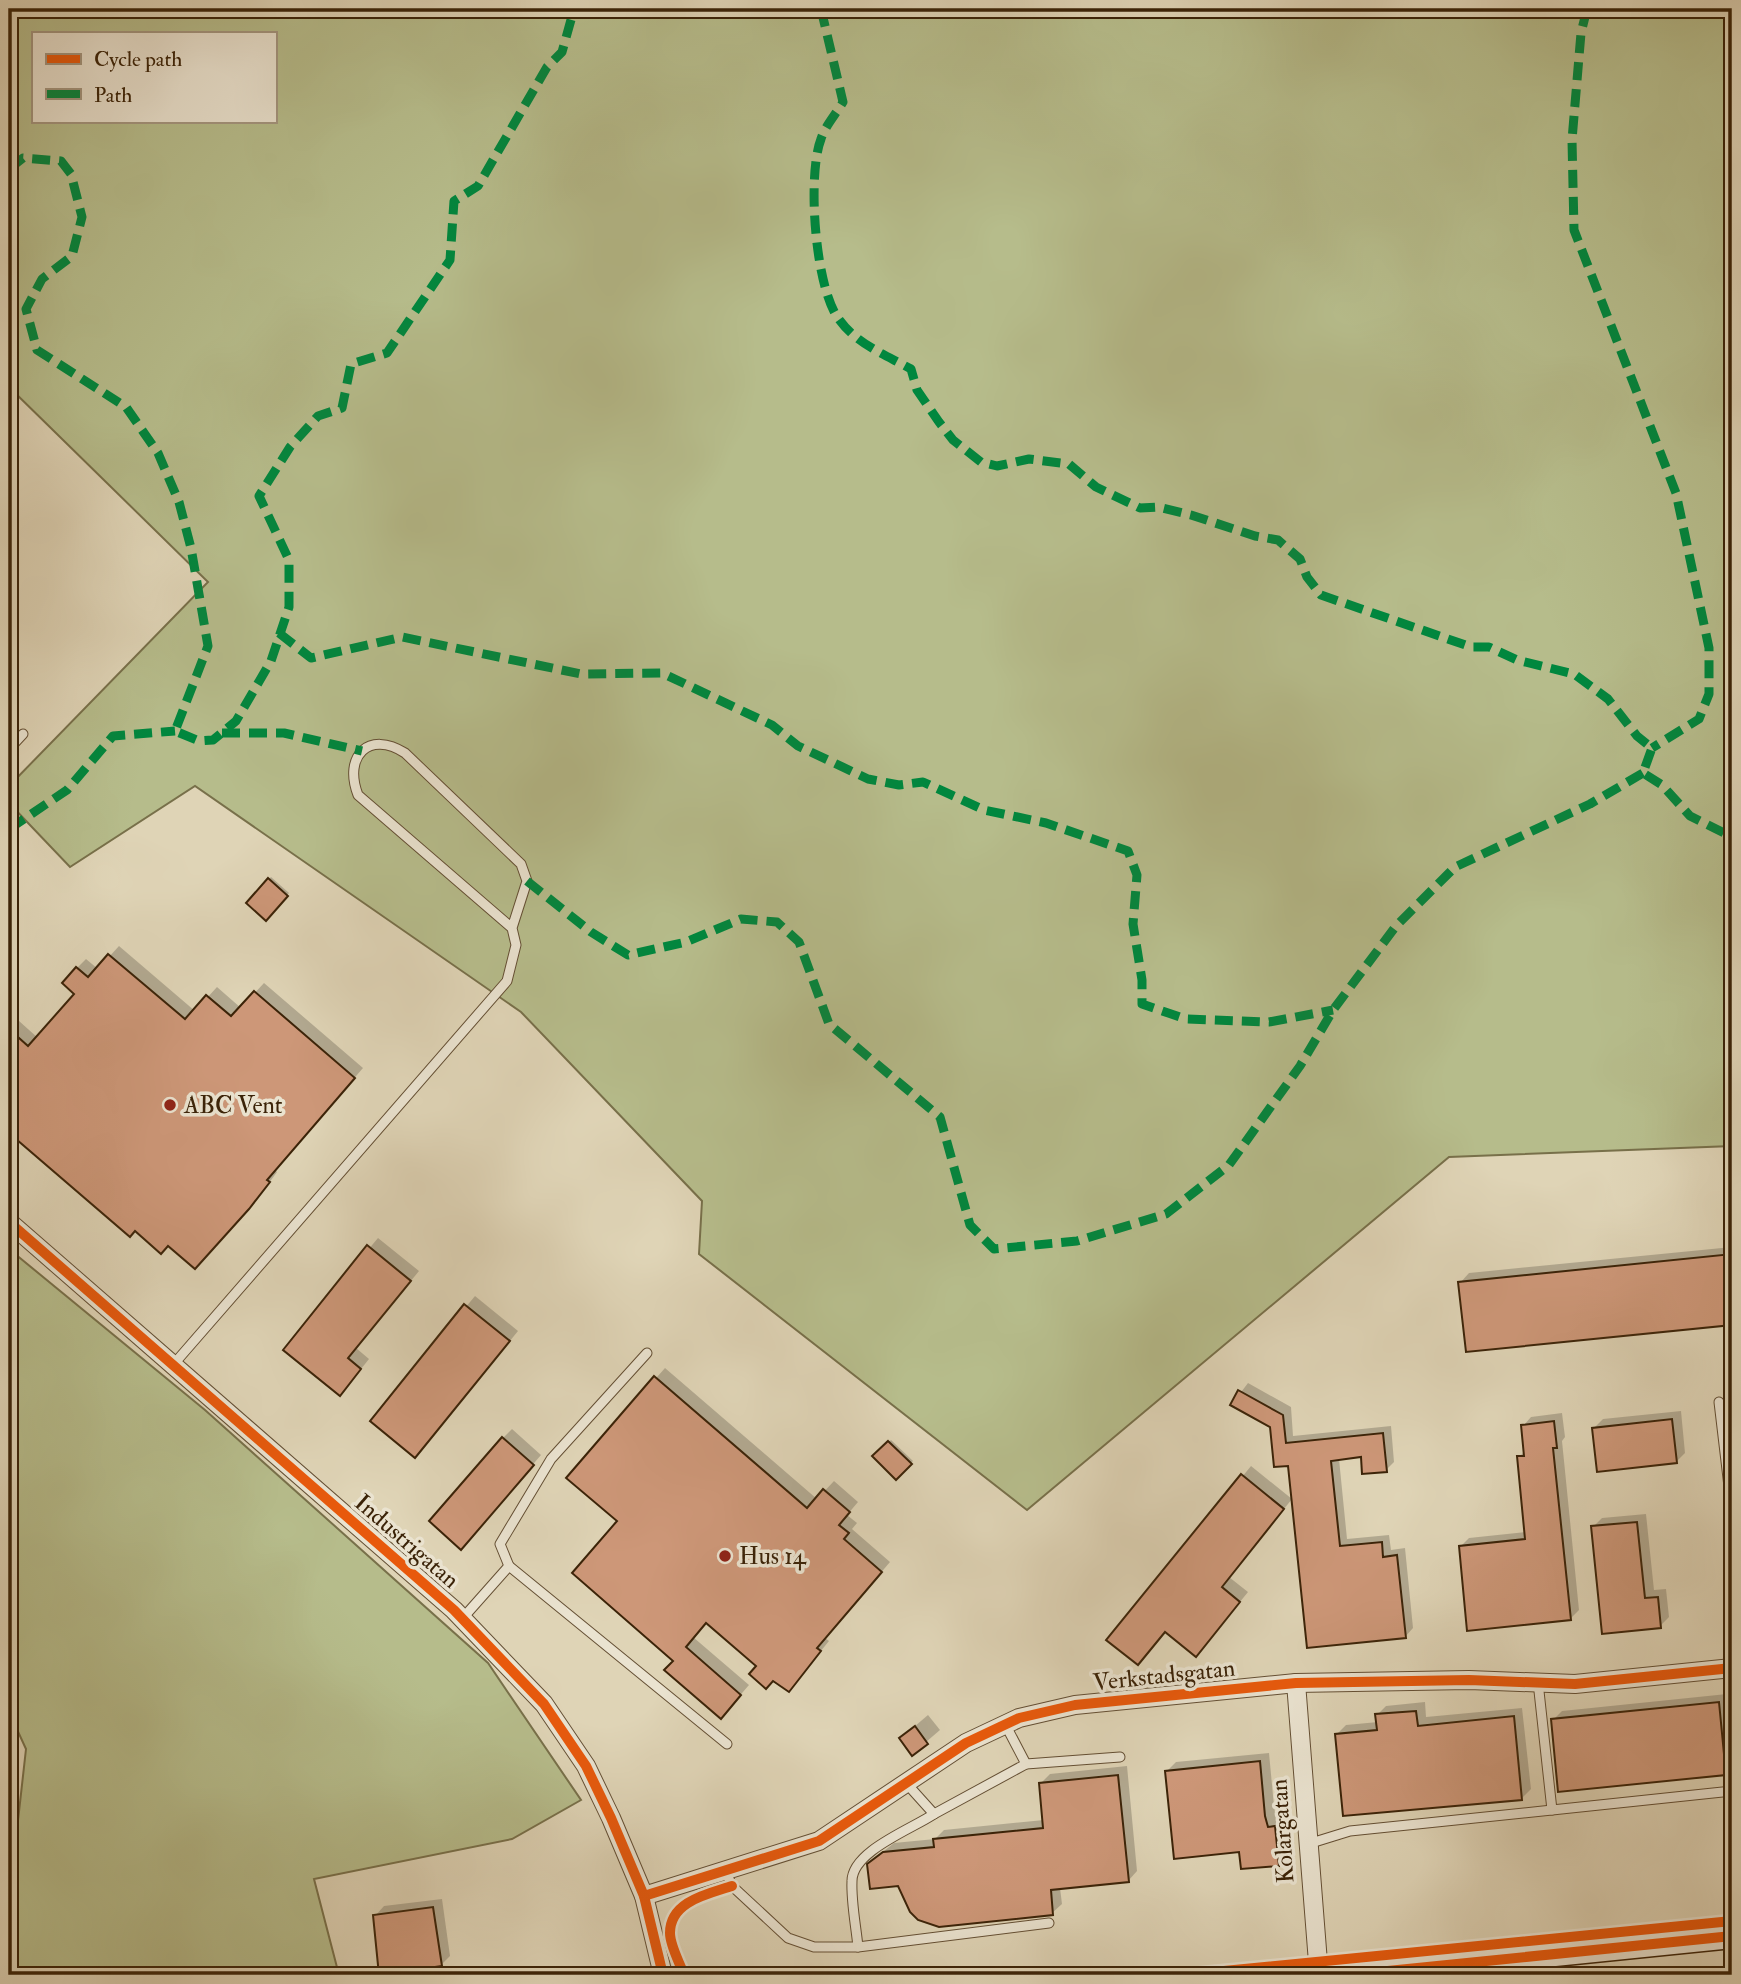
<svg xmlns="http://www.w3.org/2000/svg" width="1741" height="1984" font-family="'IM FELL Double Pica',serif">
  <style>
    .green { fill: #b6bc8b; stroke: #78704a; stroke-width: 2; fill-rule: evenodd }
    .shadow { fill: #0003 }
    .building { fill: #cd9778; stroke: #3b2308; stroke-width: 2 }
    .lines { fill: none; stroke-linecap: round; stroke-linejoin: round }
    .lane-casing { stroke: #644f34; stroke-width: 11 }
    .street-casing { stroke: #644f34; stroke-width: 20 }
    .secondary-casing { stroke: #3b2308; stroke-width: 27 }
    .lane { stroke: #eae3d0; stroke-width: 9 }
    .street { stroke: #eae3d0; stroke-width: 18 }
    .secondary { stroke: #eae3d0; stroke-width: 24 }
    .quiet { stroke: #00873e; stroke-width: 9; stroke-dasharray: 18 9; stroke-linecap: butt }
    .cycleway-casing { stroke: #eae3d0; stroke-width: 15 }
    .cycleway { stroke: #e8590c; stroke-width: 10 }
    .poi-dot { fill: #8f2418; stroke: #eae3d0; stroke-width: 2.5 }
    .labels { text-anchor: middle; stroke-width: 7; stroke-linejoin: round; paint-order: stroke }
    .poi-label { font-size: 24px; fill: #3b2308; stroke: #eae3d0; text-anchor: start }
    .street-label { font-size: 24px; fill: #3b2308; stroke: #eae3d0 }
  </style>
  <rect width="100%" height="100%" fill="#dfd4b6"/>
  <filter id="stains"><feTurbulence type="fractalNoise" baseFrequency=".00286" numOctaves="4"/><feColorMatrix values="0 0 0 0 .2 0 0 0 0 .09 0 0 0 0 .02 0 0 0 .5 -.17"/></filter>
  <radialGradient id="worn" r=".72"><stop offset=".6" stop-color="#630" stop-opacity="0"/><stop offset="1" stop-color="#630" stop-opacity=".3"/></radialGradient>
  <!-- green -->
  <g class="green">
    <path d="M9,9H1732V1146L1449,1157L1027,1510L699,1254L702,1201L521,1012L195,786L70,867L9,803V786L208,582L9,387ZM33,33H275V121H33Z"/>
    <polygon points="9,1249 205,1410 488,1663 581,1800 512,1839 314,1879 339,1975 9,1975 9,1901 26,1749 9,1712"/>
  </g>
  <!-- shadow -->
  <g class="shadow">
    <polygon points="271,877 289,893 266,919 248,903"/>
    <polygon points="119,946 195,1011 217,987 241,1008 264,983 363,1068 275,1170 277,1172 258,1198 204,1257 135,1229 130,1235 9,1130 9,1012 38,1038 76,994 64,983 77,968 86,959 98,969"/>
    <polygon points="378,1238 419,1271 356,1348 369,1359 349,1384 285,1349"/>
    <polygon points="1732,1247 1732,1324 1467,1350 1460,1283 1469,1273"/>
    <polygon points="475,1296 518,1331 424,1446 372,1420"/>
    <polygon points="665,1368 817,1499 834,1481 858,1502 847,1515 857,1523 852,1529 890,1562 825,1638 829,1641 789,1690 707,1621 693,1637 749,1685 730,1707 675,1660 619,1521 568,1478"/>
    <polygon points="1248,1383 1291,1407 1293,1436 1391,1426 1394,1462 1386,1470 1362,1455 1339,1459 1347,1539 1389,1535 1391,1550 1405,1548 1413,1628 1405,1637 1308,1646 1290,1464 1271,1426 1232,1404"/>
    <polygon points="1681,1411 1685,1453 1676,1462 1594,1428 1603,1419"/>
    <polygon points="1562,1413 1565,1437 1562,1441 1579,1610 1570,1619 1460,1547 1469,1538 1527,1532 1519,1457 1525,1451 1523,1426 1531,1417"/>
    <polygon points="512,1429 541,1455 470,1538 503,1438"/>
    <polygon points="891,1440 913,1461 896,1477 875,1456"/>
    <polygon points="1251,1466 1292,1499 1229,1577 1248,1592 1205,1645 1166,1630 1109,1640"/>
    <polygon points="1646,1514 1654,1590 1666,1589 1669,1617 1660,1626 1593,1527 1602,1518"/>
    <polygon points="1727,1694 1732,1766 1725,1773 1553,1720 1562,1711"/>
    <polygon points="1425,1702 1426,1717 1522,1708 1531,1789 1522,1798 1337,1734 1346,1725 1378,1722 1377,1715 1386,1706"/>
    <polygon points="928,1715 940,1730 912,1754 901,1738"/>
    <polygon points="1269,1753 1274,1806 1276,1819 1284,1818 1287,1855 1278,1864 1241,1850 1167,1771 1176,1762"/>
    <polygon points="1127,1766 1137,1871 1128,1881 1060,1888 1062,1904 1052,1913 928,1923 912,1910 879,1855 894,1843 935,1839 944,1830 1044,1820 1041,1783 1050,1774"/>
    <polygon points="442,1899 450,1956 441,1965 375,1916 384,1906"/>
  </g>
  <!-- building -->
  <g class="building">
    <polygon points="268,878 288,896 266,921 246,903"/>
    <polygon points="108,954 185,1019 206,995 231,1016 254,991 355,1078 267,1180 270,1182 249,1209 195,1269 168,1246 161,1254 135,1231 130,1237 9,1133 9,1029 28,1046 74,994 62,983 76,967 88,977"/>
    <polygon points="367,1245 411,1281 348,1358 361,1369 340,1396 283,1350"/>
    <polygon points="1732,1254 1732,1325 1466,1352 1458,1282"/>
    <polygon points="464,1304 510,1341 415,1458 370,1421"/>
    <polygon points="654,1376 807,1508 823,1489 850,1512 839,1525 849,1533 844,1539 882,1572 817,1648 821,1651 789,1692 773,1681 766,1689 749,1674 756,1666 706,1623 686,1647 741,1695 721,1719 664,1670 673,1661 572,1573 617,1521 566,1478"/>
    <polygon points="1238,1390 1283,1415 1286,1443 1383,1433 1387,1472 1362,1474 1361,1457 1331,1461 1340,1546 1382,1542 1383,1557 1397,1555 1406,1638 1307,1648 1288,1466 1274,1467 1270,1427 1230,1405"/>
    <polygon points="1672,1419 1677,1463 1597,1472 1592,1428"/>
    <polygon points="1554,1421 1557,1448 1553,1448 1571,1620 1467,1631 1459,1546 1525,1539 1517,1456 1524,1456 1521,1425"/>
    <polygon points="502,1437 534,1465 461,1550 429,1521"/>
    <polygon points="888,1441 912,1464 896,1480 872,1456"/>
    <polygon points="1241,1474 1284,1509 1222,1587 1240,1602 1196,1657 1165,1632 1138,1665 1106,1640"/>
    <polygon points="1637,1522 1645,1598 1658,1597 1661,1628 1602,1634 1591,1526"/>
    <polygon points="1719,1702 1726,1775 1558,1792 1551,1719"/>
    <polygon points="1416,1711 1418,1726 1514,1716 1522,1800 1343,1816 1335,1734 1377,1730 1375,1714"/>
    <polygon points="915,1726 928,1744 912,1756 899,1738"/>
    <polygon points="1260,1761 1265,1816 1268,1827 1275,1826 1279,1866 1241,1869 1239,1852 1174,1859 1165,1771"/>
    <polygon points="1118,1775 1129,1882 1051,1890 1053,1915 939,1927 918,1920 910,1912 898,1886 870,1889 867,1864 883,1852 934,1847 933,1839 1043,1828 1039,1783"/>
    <polygon points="433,1907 442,1966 379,1975 373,1915"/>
  </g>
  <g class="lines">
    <defs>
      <g id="lane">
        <polyline points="9,749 23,734"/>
        <path d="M173,1365L507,981L516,945L512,928L527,881L521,864L405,753C369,730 343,756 358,795L512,928"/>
        <polyline points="1719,1402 1732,1512"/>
        <polyline points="509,1566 500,1544 551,1459 647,1353"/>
        <polyline points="462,1619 509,1566 727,1744"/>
        <polyline points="1727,1669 1732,1654"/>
        <polyline points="1538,1682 1552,1810 1732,1791"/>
        <polyline points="1026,1764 1120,1757"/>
        <polyline points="907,1784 934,1814 1026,1764 1005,1724"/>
        <polyline points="1308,1844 1350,1831 1552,1810"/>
        <polyline points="726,1872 732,1886 788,1938 814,1947 858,1947 1049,1923"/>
        <path d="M858,1947C856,1926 851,1902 852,1881C852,1851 912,1829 934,1814"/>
      </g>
      <g id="street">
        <polyline points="9,1222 454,1610 544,1704 586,1766 611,1818 644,1896 663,1975"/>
        <polyline points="1296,1683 1319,1975"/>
        <polyline points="644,1896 819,1841 966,1743 1019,1718 1075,1705 1296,1683 1469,1680 1575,1684 1732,1668"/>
      </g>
      <polyline id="secondary" points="1348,1975 1732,1936"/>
    </defs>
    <!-- lane casing -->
    <use href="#lane" class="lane-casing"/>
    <!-- street casing -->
    <use href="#street" class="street-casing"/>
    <!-- secondary casing -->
    <use href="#secondary" class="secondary-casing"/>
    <!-- lane -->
    <use href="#lane" class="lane"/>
    <!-- street -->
    <use href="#street" class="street"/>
    <!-- secondary -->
    <use href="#secondary" class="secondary"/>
    <!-- quiet -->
    <g class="quiet">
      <path d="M821,9L843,102C836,114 825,126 821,139C807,175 815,286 838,318C856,344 884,354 911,369L917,390L939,422L953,440L981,462L997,466L1029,459L1069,464L1096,487L1140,508L1158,507L1191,515L1255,536L1278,540L1300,559L1307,577L1321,595L1471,647H1489L1517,660L1574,674L1608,699L1637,736L1652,748L1643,773L1662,785L1690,816L1732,837"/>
      <polyline points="1587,9 1581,33 1572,140 1574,230 1676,493 1709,648 1709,694 1699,719 1652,748"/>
      <polyline points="9,169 23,158 61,161 71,174 82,217 72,256 42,279 26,309 37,350 126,407 158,453 179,502 191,548 208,646 175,731 199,741 213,740 236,721 271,661 289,607 289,560 259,496 290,447 318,416 342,408 351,364 387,353 450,260 454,201 478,186 547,67 562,52 574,9"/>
      <polyline points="279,633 311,658 402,637 581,674 662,673 772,725 798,746 868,779 899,785 923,782 984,810 1046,823 1128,851 1137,875 1133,924 1142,980 1142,1004 1186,1019 1269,1022 1333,1010"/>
      <polyline points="222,733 284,733 362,751"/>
      <polyline points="9,829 67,790 113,736 175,731"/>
      <polyline points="527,881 591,932 628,955 686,942 741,919 777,922 799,942 829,1024 940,1117 970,1225 994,1249 1077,1241 1166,1214 1229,1165 1300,1066 1333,1010 1396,926 1455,867 1590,804 1643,773"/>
    </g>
    <defs>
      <g id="cycleway">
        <polyline points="9,1222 454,1610 544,1704 586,1766 611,1818 644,1896 663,1975"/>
        <polyline points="644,1896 819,1841 966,1743 1019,1718 1075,1705 1296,1683 1469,1680 1575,1684 1732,1668"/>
        <path d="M684,1975C680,1963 670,1946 670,1933C670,1901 708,1894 732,1886"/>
        <polyline points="1183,1975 1732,1921"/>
        <polyline points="1348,1975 1732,1936"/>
      </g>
    </defs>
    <!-- cycleway casing -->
    <use href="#cycleway" class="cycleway-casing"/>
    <!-- cycleway -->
    <use href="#cycleway" class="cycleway"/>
  </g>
  <!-- markers -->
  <g class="poi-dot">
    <circle cx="170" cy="1105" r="7"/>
    <circle cx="725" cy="1556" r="7"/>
  </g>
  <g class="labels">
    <!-- poi labels -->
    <g class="poi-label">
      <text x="184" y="1113">ABC Vent</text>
      <text x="739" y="1564">Hus 14</text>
    </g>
    <!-- street labels -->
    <g class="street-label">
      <text transform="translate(407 1541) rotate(41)" y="8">Industrigatan</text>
      <text transform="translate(1164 1675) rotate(-6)" y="8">Verkstadsgatan</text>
      <text transform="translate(1282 1831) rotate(-94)" y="8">Kolargatan</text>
    </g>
  </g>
  <!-- margin -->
  <rect width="1741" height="1984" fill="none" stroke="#dfd4b6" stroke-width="35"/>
  <rect x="10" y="10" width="1720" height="1963" fill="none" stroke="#3b2308" stroke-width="3.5"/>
  <rect x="18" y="18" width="1706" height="1949" fill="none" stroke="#3b2308" stroke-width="2"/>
  <!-- legend -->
  <rect x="32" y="32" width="245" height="91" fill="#eae3d0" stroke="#a49680" stroke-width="2"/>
  <rect x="46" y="54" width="35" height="10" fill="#e8590c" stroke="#a49680" stroke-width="2"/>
  <text x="94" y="66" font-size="21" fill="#3b2308">Cycle path</text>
  <rect x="46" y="89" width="35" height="10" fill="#00873e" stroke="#a49680" stroke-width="2"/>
  <text x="94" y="102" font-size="21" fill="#3b2308">Path</text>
  <rect width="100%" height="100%" filter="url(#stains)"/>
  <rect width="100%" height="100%" fill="url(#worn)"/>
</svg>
